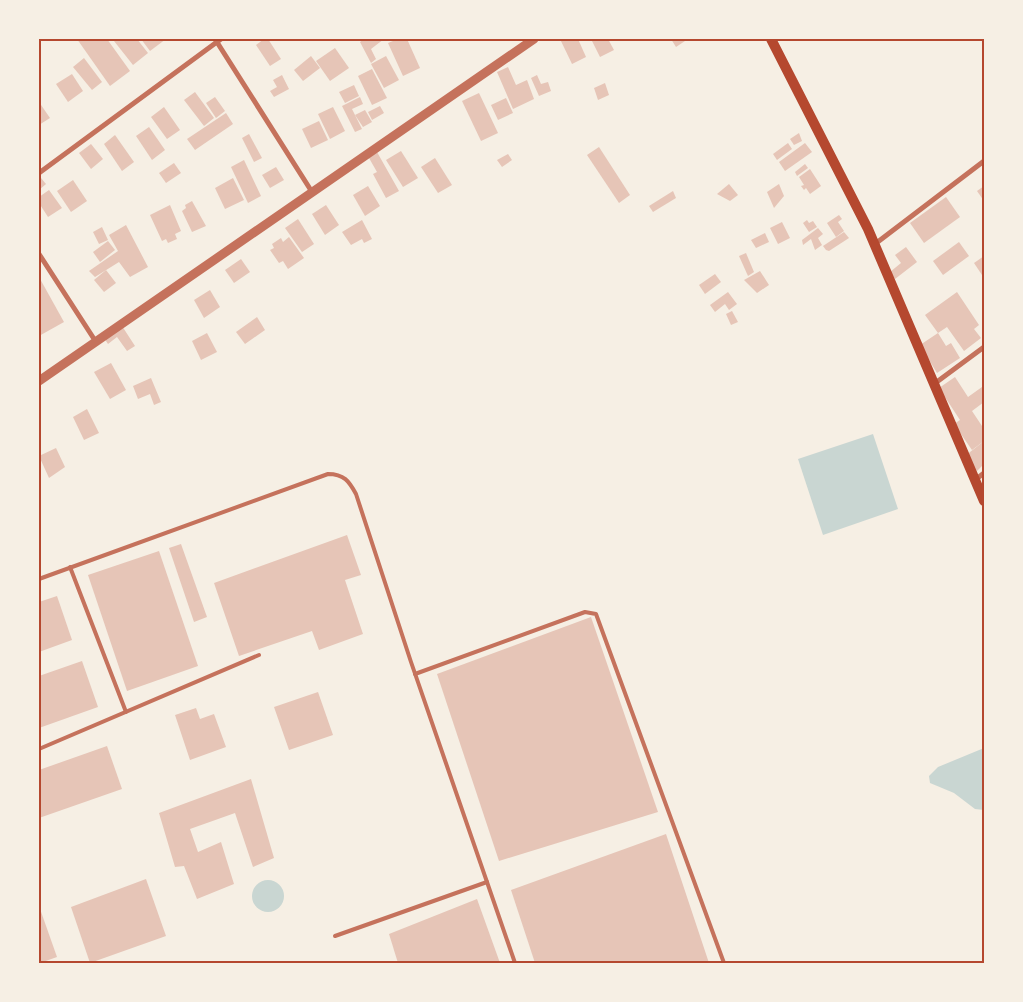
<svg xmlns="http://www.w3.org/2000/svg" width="1023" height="1002" font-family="Jost,sans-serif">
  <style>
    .water { fill: #c9d6d2 }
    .building { fill: #e6c5b7 }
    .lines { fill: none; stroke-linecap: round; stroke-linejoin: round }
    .service { stroke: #c5725c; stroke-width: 4 }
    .minor { stroke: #c5725c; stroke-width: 5 }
    .tertiary { stroke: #c5725c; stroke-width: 9 }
    .secondary { stroke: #b5482f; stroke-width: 10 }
    .neatline { fill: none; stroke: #b5482f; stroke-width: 2 }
  </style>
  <rect width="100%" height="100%" fill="#f6efe4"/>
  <!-- water -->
  <g class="water">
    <polygon points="873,434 898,509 823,535 798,459"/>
    <polygon points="984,748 984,810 975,809 954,793 930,783 929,776 938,767"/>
    <circle cx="268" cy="896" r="16"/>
  </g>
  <!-- building -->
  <g class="building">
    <polygon points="77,39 107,39 130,71 110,86"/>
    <polygon points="117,39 137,39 148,53 133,65 114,41"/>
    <polygon points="141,39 166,39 150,51"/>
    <polygon points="264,39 268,39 281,59 270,66 256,45"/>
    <polygon points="364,39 384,39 371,49 376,59 371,63 360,42"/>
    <polygon points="398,39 407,39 420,68 403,76 388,43"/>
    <polygon points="560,39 578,39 586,57 572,64"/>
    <polygon points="591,39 608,39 614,50 600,57"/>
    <polygon points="671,39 688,39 676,47"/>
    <polygon points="335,48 349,68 330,81 316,61"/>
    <polygon points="311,56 320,68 303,81 294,70"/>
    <polygon points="386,56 399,80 384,88 371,64"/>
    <polygon points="84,58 102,82 92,90 73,67"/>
    <polygon points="508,67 516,85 527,80 534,99 513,109 497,72"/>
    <polygon points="372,69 387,98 372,105 358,76"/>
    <polygon points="72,74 83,91 68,102 56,84"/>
    <polygon points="282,75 289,89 274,97 270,91 277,87 273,80"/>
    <polygon points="537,75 541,84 548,82 551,91 539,96 531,78"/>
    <polygon points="605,83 609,95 598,100 594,88"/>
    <polygon points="354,85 359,96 345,103 339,92"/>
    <polygon points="195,92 214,118 204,126 184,100"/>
    <polygon points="479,93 498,133 481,141 462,101"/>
    <polygon points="215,97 225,111 216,118 206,103"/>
    <polygon points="360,97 363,104 352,109 362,129 355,132 342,106"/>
    <polygon points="506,98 513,113 498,120 491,105"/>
    <polygon points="39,102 50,118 39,125"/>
    <polygon points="380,106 384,113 372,120 368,112"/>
    <polygon points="164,107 180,130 167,139 151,117"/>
    <polygon points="333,107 345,131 330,139 318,114"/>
    <polygon points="365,110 372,122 363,127 355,115"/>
    <polygon points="226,113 233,124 195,150 187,139"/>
    <polygon points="319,121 328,140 311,148 302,129"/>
    <polygon points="149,127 165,150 152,160 136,136"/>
    <polygon points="799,133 802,141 794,145 790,139"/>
    <polygon points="249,134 262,158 254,162 242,138"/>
    <polygon points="115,135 134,162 122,171 104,144"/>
    <polygon points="788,143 792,149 777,160 773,154"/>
    <polygon points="805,143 812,152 785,171 779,162"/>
    <polygon points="91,144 103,159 91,169 79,153"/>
    <polygon points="599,147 630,195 619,203 587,155"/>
    <polygon points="401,151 418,178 403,187 386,160"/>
    <polygon points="377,152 399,191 386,198 373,174 377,172 369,158"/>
    <polygon points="508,154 512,160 502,167 497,160"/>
    <polygon points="435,158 452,185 438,193 421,167"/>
    <polygon points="244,160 261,196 248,203 231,167"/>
    <polygon points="174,163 181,173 166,183 159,173"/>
    <polygon points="805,164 808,168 797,176 795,172"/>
    <polygon points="276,167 284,180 270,188 262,175"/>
    <polygon points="810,169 821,186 810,194 806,188 804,190 801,186 804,185 799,177"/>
    <polygon points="41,178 46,184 39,190 39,179"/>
    <polygon points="233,178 244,200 225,209 215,188"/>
    <polygon points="73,180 87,201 71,212 57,191"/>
    <polygon points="729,184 738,195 730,201 717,194"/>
    <polygon points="779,184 784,196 774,208 767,192"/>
    <polygon points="368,186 380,206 365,216 353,195"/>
    <polygon points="984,186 984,201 977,191"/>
    <polygon points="49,190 62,208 48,217 39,203 39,197"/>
    <polygon points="673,191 676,198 653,212 649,206"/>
    <polygon points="946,197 960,217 924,243 910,223"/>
    <polygon points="192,201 206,226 192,232 182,211 186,208 185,205"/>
    <polygon points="170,205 181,231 175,234 177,239 168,243 166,239 162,241 150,215"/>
    <polygon points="326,205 339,225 325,235 312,214"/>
    <polygon points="839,215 842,219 838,222 844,231 836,237 827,223"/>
    <polygon points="298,219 314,244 302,252 285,228"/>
    <polygon points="362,220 372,239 364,243 362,239 351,245 342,232"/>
    <polygon points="807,220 809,223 813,221 817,227 809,232 803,223"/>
    <polygon points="782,222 790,238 778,244 770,228"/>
    <polygon points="126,225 148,267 130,277 119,262 95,277 89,271 118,251 109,235"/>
    <polygon points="102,227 108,240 99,244 93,232"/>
    <polygon points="818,228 823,234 818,238 822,245 815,250 811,239 803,245 802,240"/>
    <polygon points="844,232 849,238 829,251 826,250 823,246"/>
    <polygon points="765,233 769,242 756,248 751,240"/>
    <polygon points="289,237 304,258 288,269 283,261 279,263 270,250 274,248 272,244 281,238 283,242"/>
    <polygon points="108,241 115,250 100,262 93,252"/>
    <polygon points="959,242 969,256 943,275 933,261"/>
    <polygon points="906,247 917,262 895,279 890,272 901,263 895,255"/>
    <polygon points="746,253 754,272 748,276 739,256"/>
    <polygon points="984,256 984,278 974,263"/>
    <polygon points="241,259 250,272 234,283 225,270"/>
    <polygon points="106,270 116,283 104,292 94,280"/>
    <polygon points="760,271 769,285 757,293 744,280"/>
    <polygon points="715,274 721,282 705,294 699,285"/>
    <polygon points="39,277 64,322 39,336"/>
    <polygon points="210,290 220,307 204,318 194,300"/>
    <polygon points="728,292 737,304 729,310 725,304 715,312 710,305"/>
    <polygon points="957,292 979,325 974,329 981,338 964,351 947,327 938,333 925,315"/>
    <polygon points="732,311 738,322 731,325 726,314"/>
    <polygon points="257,317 265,330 245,344 236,332"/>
    <polygon points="122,326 135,346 127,351 117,337 108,344 104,338"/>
    <polygon points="207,333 217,352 201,360 192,341"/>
    <polygon points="938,333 946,346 951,343 960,358 937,373 920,345"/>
    <polygon points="111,363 126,390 110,399 94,372"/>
    <polygon points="955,377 968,397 982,387 984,390 984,402 972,411 984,429 984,441 972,450 954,424 960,420 939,388"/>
    <polygon points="151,378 161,402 154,405 150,394 138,399 133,386"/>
    <polygon points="87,409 99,433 84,440 73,417"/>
    <polygon points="984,441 984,464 977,471 965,456"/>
    <polygon points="56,448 65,467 49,478 39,456"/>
    <polygon points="347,535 361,575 345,580 363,634 319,650 312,631 239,656 214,583"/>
    <polygon points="181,544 207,617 194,622 169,548"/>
    <polygon points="159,551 198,666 127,691 88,575"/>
    <polygon points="57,596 72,640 39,652 39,602"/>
    <polygon points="591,617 658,812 499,861 437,674"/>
    <polygon points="82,661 98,707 39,728 39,676"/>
    <polygon points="318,692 333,735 289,750 274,707"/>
    <polygon points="196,708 200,719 214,714 226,747 190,760 175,715"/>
    <polygon points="107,746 122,789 39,818 39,770"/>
    <polygon points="251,779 274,858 253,867 235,813 190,829 198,852 221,842 234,884 197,899 184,866 175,867 159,813"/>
    <polygon points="666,834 709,963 535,963 511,890"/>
    <polygon points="146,879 166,936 90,963 71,907"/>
    <polygon points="477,899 500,963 398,963 389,934"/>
    <polygon points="39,906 57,957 40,963 39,963"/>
  </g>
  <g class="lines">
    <!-- service -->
    <g class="service">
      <polyline points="70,567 126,712"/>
      <path d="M39,579L328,474C344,474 349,481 356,494L411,662L515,963"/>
      <polyline points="415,674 585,612 596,614 724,963"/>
      <polyline points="39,749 259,655"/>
      <polyline points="335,936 487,882"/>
    </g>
    <!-- minor -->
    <g class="minor">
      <polyline points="215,39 312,192"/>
      <polyline points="39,173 221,39"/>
      <polyline points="875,244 984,161"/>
      <polyline points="39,254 96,342"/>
      <polyline points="934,384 984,347"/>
      <polyline points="975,480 984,473"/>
    </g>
    <!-- tertiary -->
    <polyline class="tertiary" points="39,381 534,39"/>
    <!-- secondary -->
    <polyline class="secondary" points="771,39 868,229 984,501"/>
  </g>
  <!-- border -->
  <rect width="1023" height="1002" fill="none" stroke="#f6efe4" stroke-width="80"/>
  <rect x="40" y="40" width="943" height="922" class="neatline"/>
</svg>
